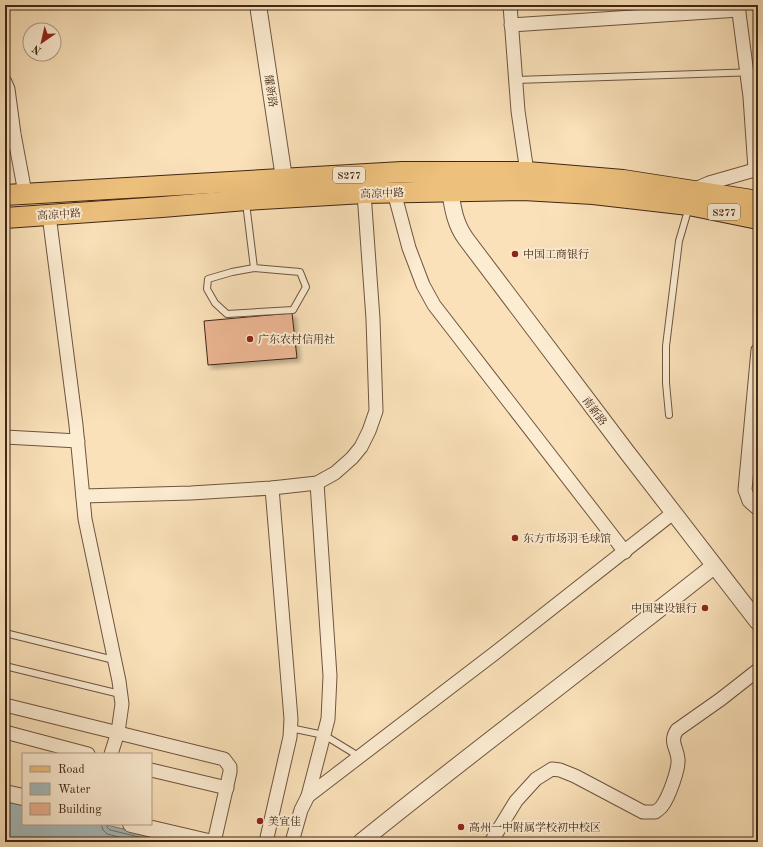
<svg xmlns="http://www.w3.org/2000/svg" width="763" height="847" font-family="'Old Standard TT','Noto Serif SC',serif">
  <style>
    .water { fill: #a5babb; stroke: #7d7f79 }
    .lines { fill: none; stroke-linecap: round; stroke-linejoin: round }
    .shore { stroke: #727068; stroke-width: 1 }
    .building { fill: #ecb593; stroke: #402616; filter: url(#shadow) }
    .service-casing { stroke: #6e553f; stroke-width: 8 }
    .minor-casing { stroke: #6e553f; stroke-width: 15 }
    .tertiary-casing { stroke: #6e553f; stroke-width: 18 }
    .primary-casing { stroke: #402616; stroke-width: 22 }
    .service { stroke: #fcecd2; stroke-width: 6 }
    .minor { stroke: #fcecd2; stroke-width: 13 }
    .tertiary { stroke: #fcecd2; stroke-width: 16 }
    .primary { stroke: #edc07c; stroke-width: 20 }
    .poi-dot { fill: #8f2418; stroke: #fcecd2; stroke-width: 1.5 }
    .labels { text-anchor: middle; stroke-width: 4; stroke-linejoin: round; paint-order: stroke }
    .shield { fill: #fcecd2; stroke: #78614e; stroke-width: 1 }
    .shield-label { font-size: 10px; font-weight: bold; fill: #402616 }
    .street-label { font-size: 11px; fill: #402616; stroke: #fcecd2 }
    .poi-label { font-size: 11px; fill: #402616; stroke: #fcecd2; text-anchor: start }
  </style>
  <defs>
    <filter id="shadow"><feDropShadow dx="3.5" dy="3.5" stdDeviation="2" flood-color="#0004"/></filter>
  </defs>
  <rect width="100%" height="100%" fill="#fae1b9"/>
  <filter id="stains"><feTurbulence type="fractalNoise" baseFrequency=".005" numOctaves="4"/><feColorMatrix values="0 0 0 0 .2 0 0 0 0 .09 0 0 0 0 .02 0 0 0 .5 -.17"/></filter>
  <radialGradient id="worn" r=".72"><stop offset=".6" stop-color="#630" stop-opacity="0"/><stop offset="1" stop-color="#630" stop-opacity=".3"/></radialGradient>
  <!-- water -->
  <polygon class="water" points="5,800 23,804 23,824 103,824 177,842 5,842"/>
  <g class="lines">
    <!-- shore -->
    <g class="shore">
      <polyline points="101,824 103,830 107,834 139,842"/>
      <polyline points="107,824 107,827 110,830 160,842"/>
    </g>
  </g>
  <!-- building -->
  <polygon class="building" points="292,313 297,358 208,365 204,321"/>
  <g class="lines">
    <defs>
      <g id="service">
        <polyline points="516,80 758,72"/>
        <polyline points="246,203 254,268 232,272 208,279 207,289 215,303 227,314 293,310 306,287 300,272 254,268"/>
        <polyline points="669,415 666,383 666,346 679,241 689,207"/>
        <polyline points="5,633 114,660"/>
        <polyline points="5,666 120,694"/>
        <polyline points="290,728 324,735 360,757"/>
      </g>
      <g id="minor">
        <polyline points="510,5 518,111 527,172"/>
        <polyline points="738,5 750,97 755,169"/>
        <polyline points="511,25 739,10"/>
        <polyline points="5,82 8,89 14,134 25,193"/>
        <polyline points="693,190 709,183 758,169"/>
        <polyline points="394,192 409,248 423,285 434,305 625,552"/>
        <polyline points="49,215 76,425 85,519 119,681 122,704 118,732 111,754"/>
        <polyline points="758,350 745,490 749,501 758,509"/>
        <polyline points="5,437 78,441"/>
        <polyline points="83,496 191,493 272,488 317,483 335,473 352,458 361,447 369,431 376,411 373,319 364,193"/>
        <polyline points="5,705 224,759 230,767 230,772 214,842"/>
        <polyline points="5,732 88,754"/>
        <polyline points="151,770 227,788"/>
        <polyline points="308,796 328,719 330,676 317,483"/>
        <polyline points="266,842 290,737 291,719 272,488"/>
        <polyline points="292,842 301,810 308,796 495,653 673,513"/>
        <path d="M491,842L516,801L536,779L552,769L560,770L575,776L643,812H655C658,810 661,808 662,806C669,797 679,769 678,759C677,747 669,742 677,730L721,699L758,670"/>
      </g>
      <g id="tertiary">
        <polyline points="258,5 284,178"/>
        <path d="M450,191C453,209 455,224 466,239L626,451L758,622"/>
        <polyline points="5,793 23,797"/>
        <polyline points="131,824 208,842"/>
        <path d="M361,842C477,748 597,659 714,566"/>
      </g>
      <g id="primary">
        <polyline points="5,195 402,172 527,172 623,180 758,201"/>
        <polyline points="5,218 162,207 246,200 364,193 523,190 593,194 689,205 758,219"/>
      </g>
    </defs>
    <!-- service casing -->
    <use href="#service" class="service-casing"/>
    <!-- minor casing -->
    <use href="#minor" class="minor-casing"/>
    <!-- tertiary casing -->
    <use href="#tertiary" class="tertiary-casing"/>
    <!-- primary casing -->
    <use href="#primary" class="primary-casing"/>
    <!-- service -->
    <use href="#service" class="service"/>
    <!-- minor -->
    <use href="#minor" class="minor"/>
    <!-- tertiary -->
    <use href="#tertiary" class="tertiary"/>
    <!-- primary -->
    <use href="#primary" class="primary"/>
  </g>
  <!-- markers -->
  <g class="poi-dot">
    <circle cx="515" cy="254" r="4"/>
    <circle cx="250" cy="339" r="4"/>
    <circle cx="515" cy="538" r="4"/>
    <circle cx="705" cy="608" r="4"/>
    <circle cx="260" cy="821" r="4"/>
    <circle cx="461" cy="827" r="4"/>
  </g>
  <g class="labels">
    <!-- shield labels -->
    <g class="shield">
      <rect x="333" y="167" width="32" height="16" rx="3"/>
      <rect x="708" y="204" width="32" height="16" rx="3"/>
    </g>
    <g class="shield-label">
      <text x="349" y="179">S277</text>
      <text x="724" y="216">S277</text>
    </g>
    <!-- street labels -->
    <g class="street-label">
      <text transform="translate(271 91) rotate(81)" y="4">耀新路</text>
      <text transform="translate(382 193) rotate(-2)" y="4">高凉中路</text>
      <text transform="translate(59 214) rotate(-4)" y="4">高凉中路</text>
      <text transform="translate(595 411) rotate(53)" y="4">南新路</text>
    </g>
    <!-- poi labels -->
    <g class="poi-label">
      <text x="523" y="258">中国工商银行</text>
      <text x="258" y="343">广东农村信用社</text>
      <text x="523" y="542">东方市场羽毛球馆</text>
      <text x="697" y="612" text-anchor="end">中国建设银行</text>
      <text x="268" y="825">美宜佳</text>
      <text x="469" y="831">高州一中附属学校初中校区</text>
    </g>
  </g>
  <!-- margin -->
  <rect width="763" height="847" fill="none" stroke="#fae1b9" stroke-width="20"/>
  <rect x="6" y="6" width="751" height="835" fill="none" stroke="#402616" stroke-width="2"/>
  <rect x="10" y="10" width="743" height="827" fill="none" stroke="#402616"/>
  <!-- legend -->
  <rect x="22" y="753" width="130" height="72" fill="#fcecd2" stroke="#b19d87"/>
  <rect x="30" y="766" width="20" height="6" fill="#edc07c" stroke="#b19d87"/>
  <text x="58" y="773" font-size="12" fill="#402616">Road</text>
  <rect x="30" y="783" width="20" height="12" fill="#a5babb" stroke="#b19d87"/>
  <text x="58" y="793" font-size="12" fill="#402616">Water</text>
  <rect x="30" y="803" width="20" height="12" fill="#ecb593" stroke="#b19d87"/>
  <text x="58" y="813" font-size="12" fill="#402616">Building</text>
  <!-- north arrow -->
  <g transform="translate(42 42) rotate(214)"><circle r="19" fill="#fcecd2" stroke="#b19d87"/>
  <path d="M0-3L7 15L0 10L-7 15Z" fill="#8f2418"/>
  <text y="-6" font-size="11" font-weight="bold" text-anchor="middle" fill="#402616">N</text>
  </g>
  <rect width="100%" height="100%" filter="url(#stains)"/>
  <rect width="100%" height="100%" fill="url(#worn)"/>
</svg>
